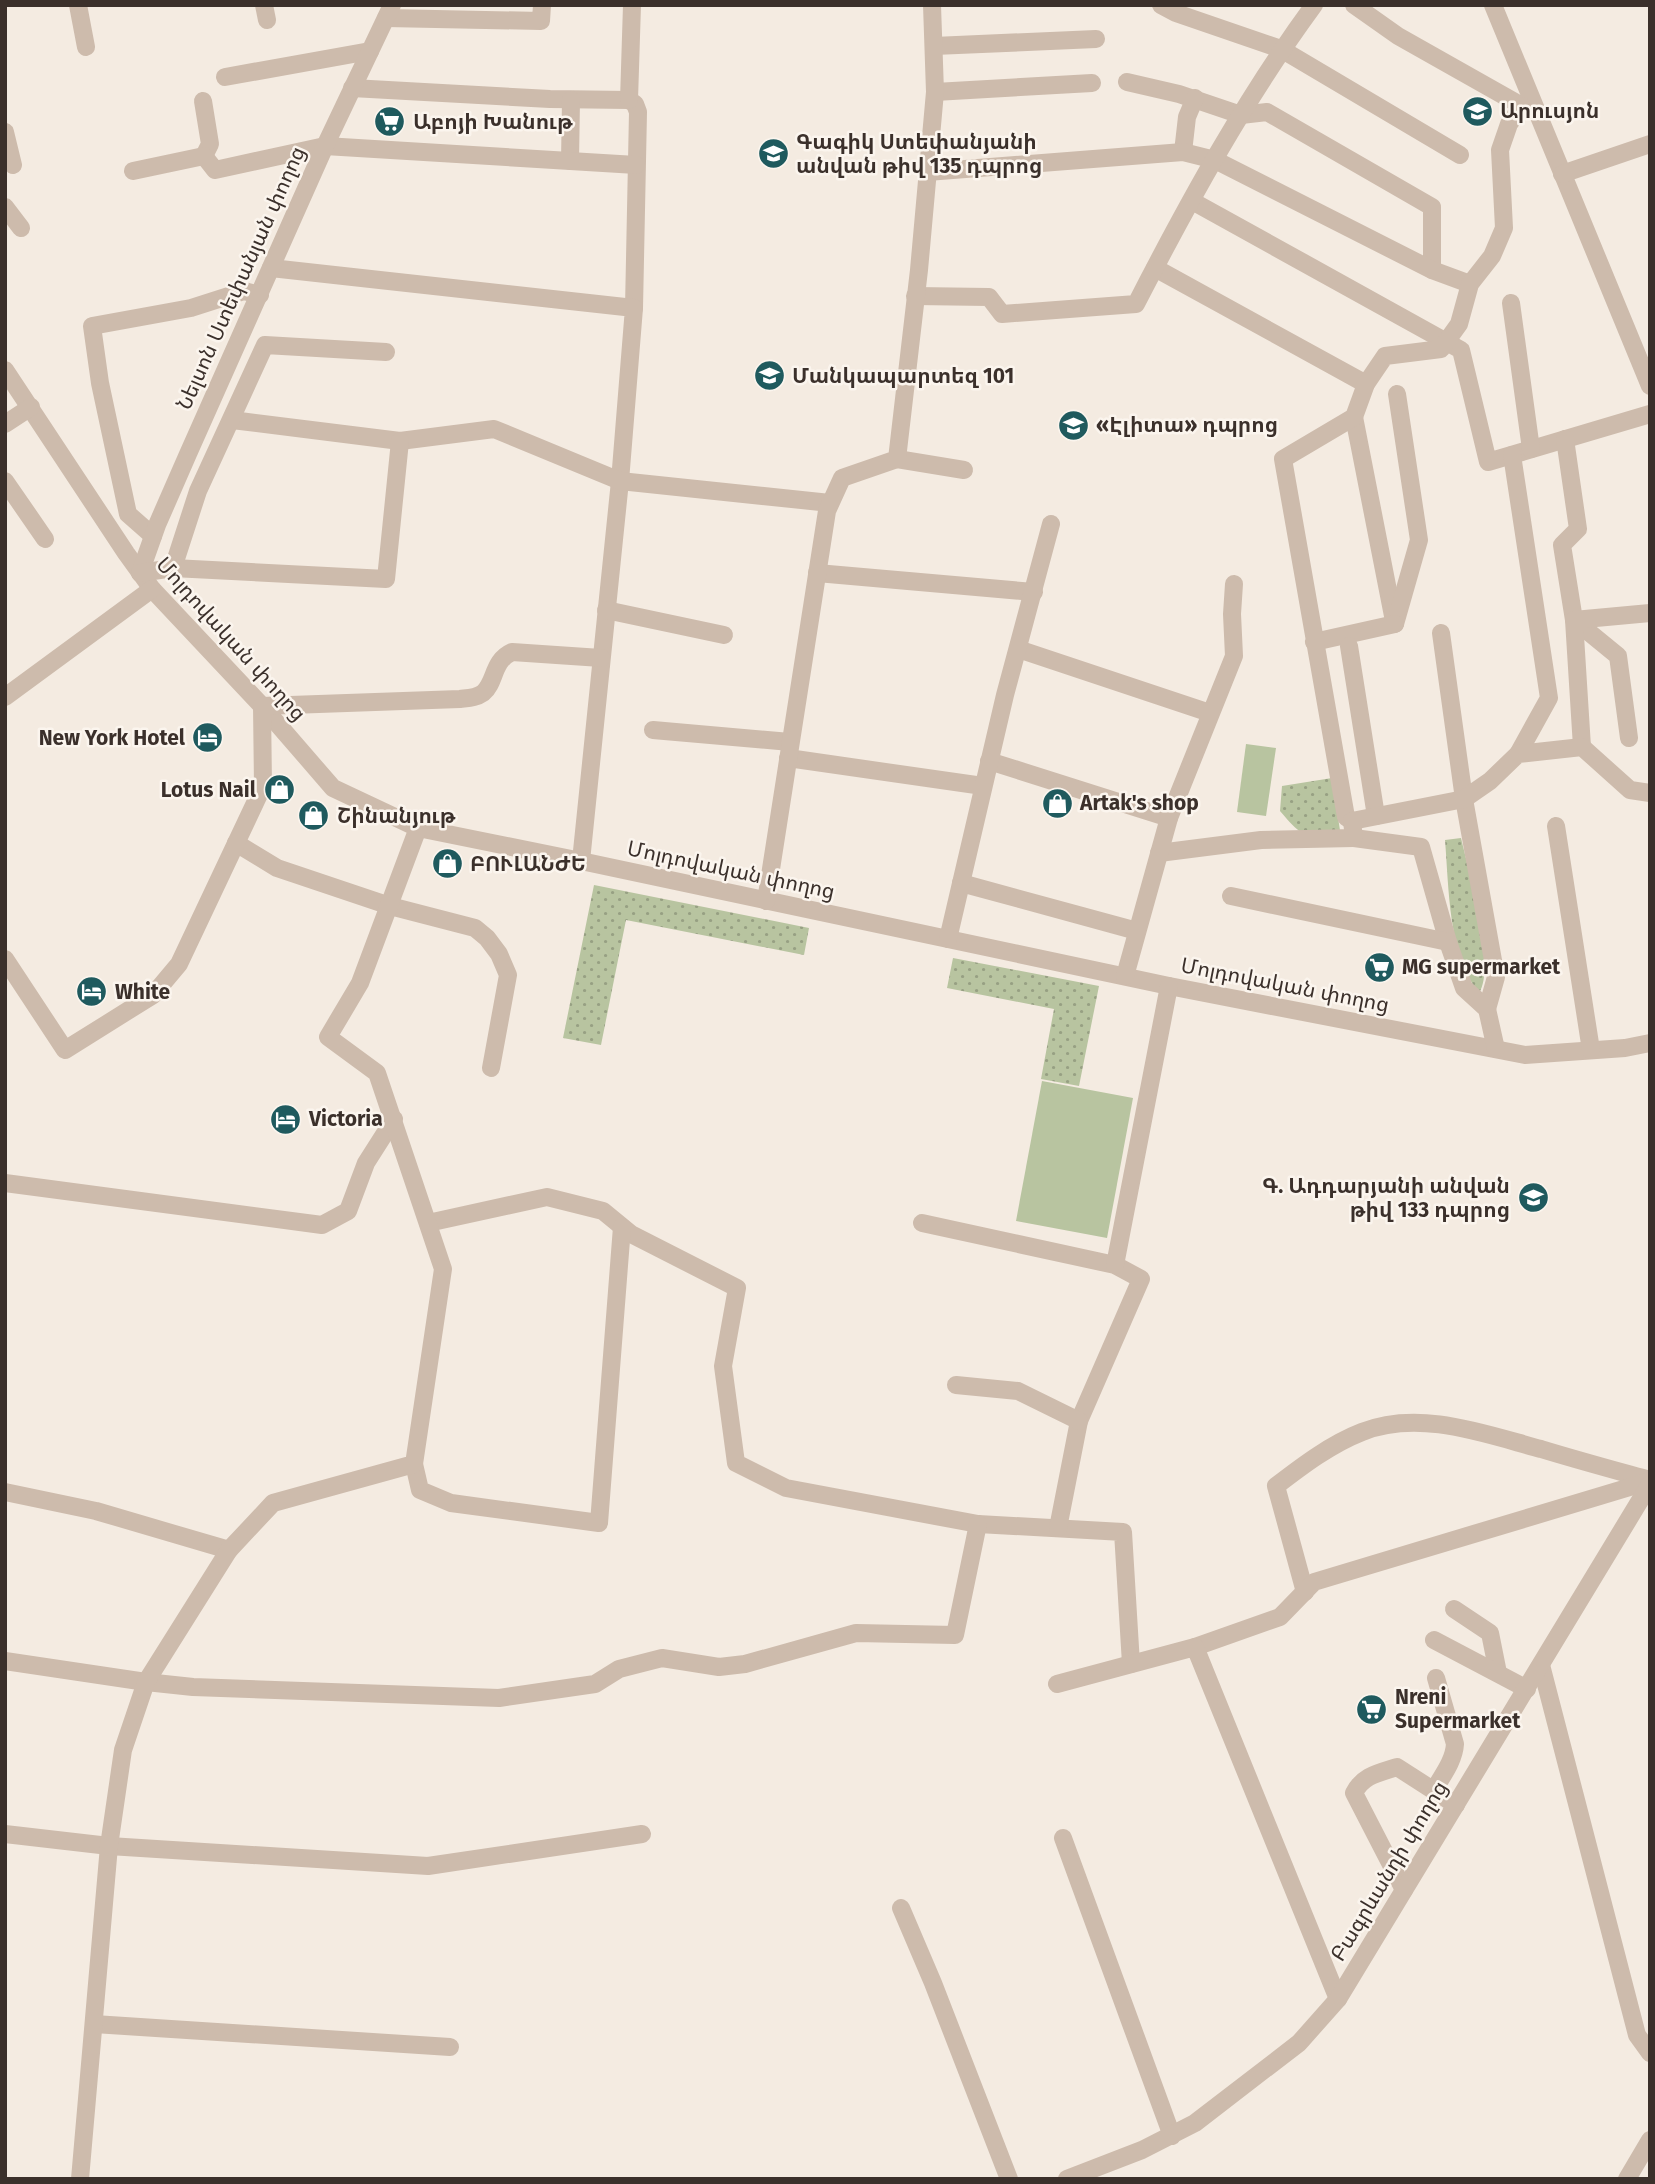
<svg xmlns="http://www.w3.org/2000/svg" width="1655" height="2184" font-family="'Fira Sans','Noto Sans Armenian',sans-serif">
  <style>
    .grass { fill: url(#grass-dots) }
    .garden { fill: #b8c4a0 }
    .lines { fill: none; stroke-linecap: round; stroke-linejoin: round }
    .minor { stroke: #cdbbac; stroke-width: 18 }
    .labels { text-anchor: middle; stroke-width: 5; stroke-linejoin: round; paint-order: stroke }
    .poi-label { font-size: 21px; font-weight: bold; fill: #3b302b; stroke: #fbf5ee; text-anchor: start }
    .street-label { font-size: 21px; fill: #3b302b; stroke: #fbf5ee }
  </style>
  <defs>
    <pattern id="grass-dots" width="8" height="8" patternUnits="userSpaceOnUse" patternTransform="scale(1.75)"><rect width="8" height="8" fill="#b8c4a0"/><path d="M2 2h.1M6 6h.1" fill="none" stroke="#97a083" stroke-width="1.8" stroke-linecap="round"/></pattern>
  </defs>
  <rect width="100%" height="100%" fill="#f4ebe1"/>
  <!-- grass -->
  <g class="grass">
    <path d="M1332,778L1341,837C1305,838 1304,839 1280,811L1282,786Z"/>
    <path d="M1461,838C1468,868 1497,968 1479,993C1448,955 1449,888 1445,840Z"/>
    <polygon points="594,885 809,928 804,955 626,920 601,1045 563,1038"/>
    <polygon points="953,958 1099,986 1079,1086 1041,1079 1054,1009 947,988"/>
  </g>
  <!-- garden -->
  <g class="garden">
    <polygon points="1246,744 1276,748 1266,816 1237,812"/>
    <polygon points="1042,1081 1133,1098 1107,1238 1016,1221"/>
  </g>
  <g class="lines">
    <!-- minor -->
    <g class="minor">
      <polyline points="78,5 86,47"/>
      <polyline points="264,5 267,20"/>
      <polyline points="1161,5 1176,13 1281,49 1460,155"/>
      <polyline points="1354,5 1398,36 1522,106 1532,103"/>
      <polyline points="1493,5 1650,386"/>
      <polyline points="386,18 541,21 542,5"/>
      <polyline points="934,46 1096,39"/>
      <polyline points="225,77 370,51"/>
      <polyline points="1127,82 1179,94 1241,115 1267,112 1432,207 1432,270"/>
      <polyline points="352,88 550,99 629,100 635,104 638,112 634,308"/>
      <polyline points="935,92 1092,83"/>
      <polyline points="629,100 632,5"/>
      <polyline points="203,101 210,144 204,156"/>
      <polyline points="5,132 13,165"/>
      <polyline points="1183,152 1187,117 1195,98"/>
      <polyline points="570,161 571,100"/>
      <polyline points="133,171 204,156 215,170 325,146 636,165"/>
      <polyline points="927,172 1183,152 1215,160 1432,270 1470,284"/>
      <polyline points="1562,174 1650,144"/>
      <polyline points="1192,201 1461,350 1488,462 1650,414"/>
      <polyline points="5,207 21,228"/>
      <polyline points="271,268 634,308 620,481 581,861"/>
      <polyline points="1155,268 1366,384"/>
      <path d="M915,296L989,297L1002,314L1136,304C1189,201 1245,99 1314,5"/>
      <polyline points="1511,303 1531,449"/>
      <polyline points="5,370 126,553 152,589 262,706 333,788 418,828 581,861 1169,986 1525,1055 1625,1048 1650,1043"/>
      <polyline points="1354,417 1394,621"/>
      <polyline points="232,420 400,441 494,429 620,481 830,503"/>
      <polyline points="5,424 31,407"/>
      <polyline points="1565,439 1578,529 1562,545 1574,620 1618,656 1629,738"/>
      <polyline points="1512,455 1549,698 1518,754"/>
      <polyline points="897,459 964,470"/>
      <polyline points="5,481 45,539"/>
      <polyline points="153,536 128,514 100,383 92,326 191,308 244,291 260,295"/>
      <polyline points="173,568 198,491 265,345 386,352"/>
      <polyline points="140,573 157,525 188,454 325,146 392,5"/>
      <polyline points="140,573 173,568 386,579 400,441"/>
      <polyline points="817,573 1034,592"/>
      <polyline points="606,610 724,635"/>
      <polyline points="1395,624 1419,540 1397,394"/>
      <polyline points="1441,633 1464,799 1496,977 1487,1009"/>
      <polyline points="1314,642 1395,624"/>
      <polyline points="1349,646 1376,816"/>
      <polyline points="1018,649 1210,713"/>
      <polyline points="5,697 152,589"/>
      <polyline points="653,730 790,742"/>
      <polyline points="1582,747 1574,620 1650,613"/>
      <polyline points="788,758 983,786"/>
      <polyline points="989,761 1169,818"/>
      <polyline points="1352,821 1346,817 1283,459 1354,417 1366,384 1385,356 1441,349 1459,324 1470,284 1492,256 1504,228 1500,150 1509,124 1522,106"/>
      <polyline points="1556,826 1591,1050"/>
      <polyline points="1354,838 1421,847 1448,942 1464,988 1487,1009 1496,1049"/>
      <polyline points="236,843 277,868 390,906 475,928 487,938 499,954 508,975 491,1068"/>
      <polyline points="1159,853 1261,840 1354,838 1352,821 1464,799 1490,781 1518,754 1582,747 1630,790 1650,793"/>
      <polyline points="961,883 1137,931"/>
      <polyline points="1231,896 1448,942"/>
      <polyline points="766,901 827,511 842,478 897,459 919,270 935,92 932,5"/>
      <polyline points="948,939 1005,695 1051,524"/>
      <path d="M5,959L65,1050L153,995L179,964L263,786L262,706L460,699C468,698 476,698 483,693C496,682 492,661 512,652L601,658"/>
      <polyline points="1125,976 1169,818 1234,656 1232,614 1234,584"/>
      <polyline points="5,1183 322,1225 348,1211 366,1163 394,1119"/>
      <polyline points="428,1223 547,1197 603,1211 631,1234 737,1288 723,1366 736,1463 786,1488 978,1524 1123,1532 1131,1664"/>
      <polyline points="922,1223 1115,1265 1141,1279 1079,1421 1058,1528"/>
      <polyline points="1115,1265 1169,986"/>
      <polyline points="956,1385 1018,1391 1079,1421"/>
      <polyline points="414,1464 420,1490 451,1503 599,1523 622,1227"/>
      <polyline points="5,1492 96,1511 229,1550"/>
      <path d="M1305,1592L1276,1486C1302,1466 1331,1444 1362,1432C1419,1409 1485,1434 1541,1449C1577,1460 1614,1470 1650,1480"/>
      <polyline points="1454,1609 1490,1633 1498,1673"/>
      <polyline points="1434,1640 1527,1689"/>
      <polyline points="1195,1647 1280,1617 1314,1582 1650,1481"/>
      <polyline points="5,1661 146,1682 193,1687 499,1698 595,1684 619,1669 662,1658 719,1667 745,1664 856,1633 955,1635 978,1524"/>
      <polyline points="1541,1665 1637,2035 1650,2053"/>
      <polyline points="1057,1684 1195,1647 1338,1999"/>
      <path d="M1434,1790C1442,1776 1454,1761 1455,1744L1436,1678"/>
      <polyline points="5,1834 109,1846 428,1866 642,1834"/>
      <polyline points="1063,1838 1172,2136"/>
      <path d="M1404,1890L1354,1793C1363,1775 1379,1773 1397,1767L1456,1805"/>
      <polyline points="901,1908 933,1983 1009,2179"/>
      <polyline points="94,2024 450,2047"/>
      <polyline points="80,2179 109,1846 123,1750 146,1682 229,1550 273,1503 414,1464 443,1269 377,1073 328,1037 360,983 418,828"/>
      <polyline points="1067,2179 1142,2150 1195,2123 1299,2043 1338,1999 1650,1484"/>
      <polyline points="1627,2179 1650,2140"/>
    </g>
  </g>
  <!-- icons -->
  <defs>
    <symbol id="school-disc" viewBox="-11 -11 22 22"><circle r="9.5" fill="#1f5a5e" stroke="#fbf5ee"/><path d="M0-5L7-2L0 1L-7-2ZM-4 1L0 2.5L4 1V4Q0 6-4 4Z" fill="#fff"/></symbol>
    <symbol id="supermarket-disc" viewBox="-11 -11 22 22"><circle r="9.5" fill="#1f5a5e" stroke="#fbf5ee"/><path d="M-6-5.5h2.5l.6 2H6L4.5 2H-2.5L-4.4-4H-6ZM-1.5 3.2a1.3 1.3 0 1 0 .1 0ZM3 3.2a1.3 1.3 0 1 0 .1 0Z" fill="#fff"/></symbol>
    <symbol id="hotel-disc" viewBox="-11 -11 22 22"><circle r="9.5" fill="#1f5a5e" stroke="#fbf5ee"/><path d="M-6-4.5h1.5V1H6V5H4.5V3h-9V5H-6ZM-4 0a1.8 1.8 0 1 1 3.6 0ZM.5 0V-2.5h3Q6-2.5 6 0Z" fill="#fff"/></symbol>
    <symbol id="shop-disc" viewBox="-11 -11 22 22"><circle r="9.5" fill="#1f5a5e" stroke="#fbf5ee"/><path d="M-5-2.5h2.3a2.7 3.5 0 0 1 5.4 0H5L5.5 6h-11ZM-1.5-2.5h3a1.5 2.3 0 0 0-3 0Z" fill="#fff"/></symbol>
  </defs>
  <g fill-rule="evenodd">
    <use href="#school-disc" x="1460" y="94" width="35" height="35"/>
    <use href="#supermarket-disc" x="372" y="104" width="35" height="35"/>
    <use href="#school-disc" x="756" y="136" width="35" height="35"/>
    <use href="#school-disc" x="752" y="358" width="35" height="35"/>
    <use href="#school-disc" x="1056" y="408" width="35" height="35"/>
    <use href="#hotel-disc" x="190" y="720" width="35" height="35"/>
    <use href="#shop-disc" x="262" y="772" width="35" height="35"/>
    <use href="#shop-disc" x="1040" y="786" width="35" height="35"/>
    <use href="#shop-disc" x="296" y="798" width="35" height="35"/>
    <use href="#shop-disc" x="430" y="846" width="35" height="35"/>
    <use href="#supermarket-disc" x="1362" y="950" width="35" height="35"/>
    <use href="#hotel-disc" x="74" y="974" width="35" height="35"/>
    <use href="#hotel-disc" x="268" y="1102" width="35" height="35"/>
    <use href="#school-disc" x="1516" y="1180" width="35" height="35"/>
    <use href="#supermarket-disc" x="1354" y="1692" width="35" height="35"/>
  </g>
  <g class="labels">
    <!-- poi labels -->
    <g class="poi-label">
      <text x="1500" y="118">Արուսյոն</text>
      <text x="413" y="129">Աբոյի Խանութ</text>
      <text x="796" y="149">Գագիկ Ստեփանյանի<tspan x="796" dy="24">անվան թիվ 135 դպրոց</tspan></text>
      <text x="792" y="383">Մանկապարտեզ 101</text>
      <text x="1096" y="432">«Էլիտա» դպրոց</text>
      <text x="185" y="745" text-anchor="end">New York Hotel</text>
      <text x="256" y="797" text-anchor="end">Lotus Nail</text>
      <text x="1080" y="810">Artak's shop</text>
      <text x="337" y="823">Շինանյութ</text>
      <text x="470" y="871">ԲՈՒԼԱՆԺԵ</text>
      <text x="1402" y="974">MG supermarket</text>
      <text x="115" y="999">White</text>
      <text x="309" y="1126">Victoria</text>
      <text x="1510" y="1193" text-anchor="end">Գ. Ադդարյանի անվան<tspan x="1510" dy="24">թիվ 133 դպրոց</tspan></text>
      <text x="1395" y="1704">Nreni<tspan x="1395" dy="24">Supermarket</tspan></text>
    </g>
    <!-- street labels -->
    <g class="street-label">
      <text transform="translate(241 278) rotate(-66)" y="7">Նելսոն Ստեփանյան փողոց</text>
      <text transform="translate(231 639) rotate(48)" y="7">Մոլդովական փողոց</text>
      <text transform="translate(731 870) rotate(12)" y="7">Մոլդովական փողոց</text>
      <text transform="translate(1285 985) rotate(11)" y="7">Մոլդովական փողոց</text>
      <text transform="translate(1389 1871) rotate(-59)" y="7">Բագրևանդի փողոց</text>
    </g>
  </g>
  <!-- border -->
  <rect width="1655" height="2184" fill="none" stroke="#3b302b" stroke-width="14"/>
</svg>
